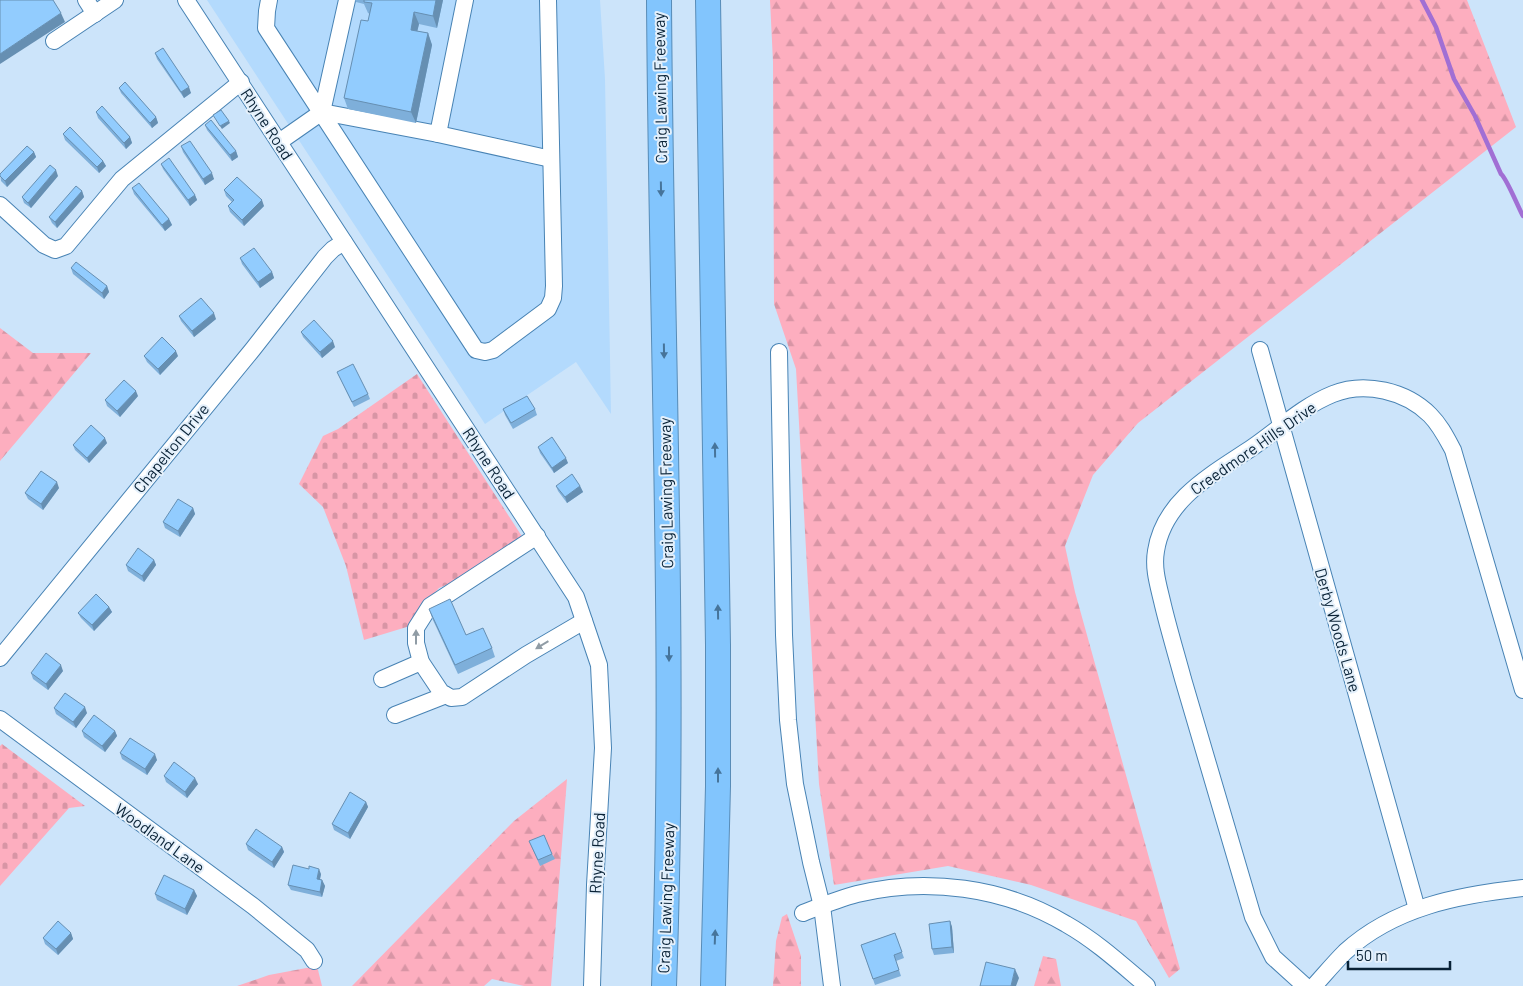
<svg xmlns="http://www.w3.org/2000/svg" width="1523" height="986" font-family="Barlow,sans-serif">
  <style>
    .built { fill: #b3dafd }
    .forest { fill: url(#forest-firs) }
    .cemetery { fill: url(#cemetery-stones) }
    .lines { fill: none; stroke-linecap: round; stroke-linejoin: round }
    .stream { stroke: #a16fd4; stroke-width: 4.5 }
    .minor-casing { stroke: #4883b4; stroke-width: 18 }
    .highway-casing { stroke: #588cb7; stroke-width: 26 }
    .minor { stroke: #fff; stroke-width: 16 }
    .highway { stroke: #82c5fd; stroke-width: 24 }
    .wall { fill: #7eafda }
    .shaded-wall { fill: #668fb2 }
    .building { fill: #92ccfe; stroke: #668fb2 }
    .oneway { fill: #46749a }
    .oneway2 { fill: #909ca5 }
    .labels { text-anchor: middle; stroke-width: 4; stroke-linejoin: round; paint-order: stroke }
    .street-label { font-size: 16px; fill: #092236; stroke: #e4f0fb }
  </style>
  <defs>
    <pattern id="forest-firs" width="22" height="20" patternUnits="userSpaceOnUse" patternTransform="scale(1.25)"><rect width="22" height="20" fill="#fdaebf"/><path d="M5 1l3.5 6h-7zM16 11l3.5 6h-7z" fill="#d895a5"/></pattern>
    <pattern id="cemetery-stones" width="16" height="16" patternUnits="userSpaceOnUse" patternTransform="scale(1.25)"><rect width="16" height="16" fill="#fdaebf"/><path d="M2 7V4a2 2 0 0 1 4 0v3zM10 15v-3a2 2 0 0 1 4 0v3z" fill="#d895a5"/></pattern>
  </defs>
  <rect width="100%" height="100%" fill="#cce4fa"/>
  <!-- built -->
  <polygon class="built" points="207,0 600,0 605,79 611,414 576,362 485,424"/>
  <!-- forest -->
  <g class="forest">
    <polygon points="770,0 1467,0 1516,127 1138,423 1093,475 1065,546 1075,592 1180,969 1169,978 1136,921 1031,885 948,866 834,885 819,784 796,369 774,304 773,62"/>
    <polygon points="0,328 33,353 91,353 0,461"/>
    <polygon points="567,779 551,986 524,986 492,979 484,986 352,986 514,821"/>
    <polygon points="787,914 801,956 801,986 773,986 776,941 782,917"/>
    <polygon points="1043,956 1056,959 1061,986 1034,986"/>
    <polygon points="317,966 322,986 237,986 269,975"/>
  </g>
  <!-- cemetery -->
  <g class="cemetery">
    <polygon points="417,374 523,538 472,574 439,588 423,606 410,626 364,640 346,566 323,507 299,484 323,436 338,429"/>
    <polygon points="2,744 85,806 69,808 0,886 0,746"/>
  </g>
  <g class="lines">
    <!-- stream -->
    <path class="stream" d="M1422,0L1436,27L1454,79L1475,116L1501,174C1506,177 1519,209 1523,216"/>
    <defs>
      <g id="minor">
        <polyline points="86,0 95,14"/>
        <polyline points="186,0 576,597 599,665 603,748 595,885 592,986"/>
        <polyline points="269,0 267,11 266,28 476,350 485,352 493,350 548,309 553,298 554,286 548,0"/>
        <polyline points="54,41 115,0"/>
        <polyline points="322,112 438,134 465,0"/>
        <polyline points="438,134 551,159"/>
        <polyline points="279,142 322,112 347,0"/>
        <polyline points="0,205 44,245 55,250 66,246 122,179 241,82"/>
        <polyline points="1260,350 1417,909"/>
        <polyline points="779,352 784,635 788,720 795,784 811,862 822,906 832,986"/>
        <polyline points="537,536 430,606 416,628 416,643 421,662 441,692 451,698 462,697 526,655 584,621"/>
        <polyline points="0,658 253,349 325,257 333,249 344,242"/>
        <polyline points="382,679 421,662"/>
        <polyline points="395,715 446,695"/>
        <polyline points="0,719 253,906 307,950 314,961"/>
        <path d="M803,913C821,906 838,899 857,894C926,877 1004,887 1066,924C1096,941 1121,964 1147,986"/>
        <path d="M1305,986L1273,957L1253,917C1229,837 1206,758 1183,679C1176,653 1168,627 1162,601C1158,584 1153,568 1156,551C1164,499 1213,474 1253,447C1279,429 1303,406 1333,394C1365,381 1406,391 1430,415C1440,425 1446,437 1453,450L1523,690"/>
        <path d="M1314,986C1324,975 1334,963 1345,952C1394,907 1459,895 1523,888"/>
      </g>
      <g id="highway">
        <path d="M659,0C661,329 676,657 664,986"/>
        <polyline points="708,0 718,645 718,786 713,986"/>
      </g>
    </defs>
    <!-- minor casing -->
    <use href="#minor" class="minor-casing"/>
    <!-- highway casing -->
    <use href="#highway" class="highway-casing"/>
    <!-- minor -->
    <use href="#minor" class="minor"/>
    <!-- highway -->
    <use href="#highway" class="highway"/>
  </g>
  <!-- wall -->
  <g class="wall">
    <polygon points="355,0 443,0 437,28 419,24 417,31 428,33 432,45 416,123 348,109 344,98 368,21 370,14 368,13 364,4 356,2"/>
    <polygon points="155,53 191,93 184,98 157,59"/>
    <polygon points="119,88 156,117 158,123 152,128 121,93"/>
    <polygon points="96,112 130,137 132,143 126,149 98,118"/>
    <polygon points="205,125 236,151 238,157 232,161 207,130"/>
    <polygon points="63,134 103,161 106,166 99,173 65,140"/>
    <polygon points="181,146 214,179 205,185 183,152"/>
    <polygon points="34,152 36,157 7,187 1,181 0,174"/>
    <polygon points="161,164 195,195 197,200 190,206 163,169"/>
    <polygon points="58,176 31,208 24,203 22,197"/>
    <polygon points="132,188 169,219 172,225 165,231 134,194"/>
    <polygon points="224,190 264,206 244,226 230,212 228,206 232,202 226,196"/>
    <polygon points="82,191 84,197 57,228 52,223 49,217"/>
    <polygon points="240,258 272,272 274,278 260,288 242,264"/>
    <polygon points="71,268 107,286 109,292 104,299 73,274"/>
    <polygon points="179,316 216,319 194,337 181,321"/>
    <polygon points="301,332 335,347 322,358 303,337"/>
    <polygon points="144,356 178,356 160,375 147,362"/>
    <polygon points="337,372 368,394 370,399 354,407"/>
    <polygon points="138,396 120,417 107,406 105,400"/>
    <polygon points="503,409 535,409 537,415 513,429 505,415"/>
    <polygon points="107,443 89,463 75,450 73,445"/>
    <polygon points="538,447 568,463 554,473 540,453"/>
    <polygon points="556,486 580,486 583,492 567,503 558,491"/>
    <polygon points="59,488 43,510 28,499 25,493"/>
    <polygon points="193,508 195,514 180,537 165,528 163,522"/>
    <polygon points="154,560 156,565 144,582 128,571 126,565"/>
    <polygon points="109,607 112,612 94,631 81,618 78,613"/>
    <polygon points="429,609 466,635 492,648 495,657 458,674 432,618"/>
    <polygon points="63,671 48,690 33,679 31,673"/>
    <polygon points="54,708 87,713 76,728 56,714"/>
    <polygon points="82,731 115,731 117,736 105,752 84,737"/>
    <polygon points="120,753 157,760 147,775 122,759"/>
    <polygon points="164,776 198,784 187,798 166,782"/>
    <polygon points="366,802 368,807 350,839 334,830 332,824"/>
    <polygon points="529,841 552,854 555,859 540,866"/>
    <polygon points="246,844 282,847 284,852 274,868 248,850"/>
    <polygon points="321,874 320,879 322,880 325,886 322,897 291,890 288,885"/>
    <polygon points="194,890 197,896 187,915 157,900 155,894"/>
    <polygon points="950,921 952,927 954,953 934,955 932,949"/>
    <polygon points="71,933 73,939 58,955 45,944 43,938"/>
    <polygon points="895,933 904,958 896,961 901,976 875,985 861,945"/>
  </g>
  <!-- shaded-wall -->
  <g class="shaded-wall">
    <polygon points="436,0 443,0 437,28 433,16"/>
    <polygon points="414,12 419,24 415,41 411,30"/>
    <polygon points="61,13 65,22 0,64 0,54"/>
    <polygon points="428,33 432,45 416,123 411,112"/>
    <polygon points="189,87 191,93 184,98 181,92"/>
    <polygon points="156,117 158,123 152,128 150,123"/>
    <polygon points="229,121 230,123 222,129 220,126"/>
    <polygon points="130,137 132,143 126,149 124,143"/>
    <polygon points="236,151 238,157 232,161 230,155"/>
    <polygon points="34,152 36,157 7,187 5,181"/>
    <polygon points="103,161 106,166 99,173 97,167"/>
    <polygon points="56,170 58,176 31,208 28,203"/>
    <polygon points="212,173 214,179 205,185 203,179"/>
    <polygon points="82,191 84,197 57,228 55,222"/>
    <polygon points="195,195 197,200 190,206 188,200"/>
    <polygon points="262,200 264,206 244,226 242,220"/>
    <polygon points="169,219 172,225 165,231 162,225"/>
    <polygon points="272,272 274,278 260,288 258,282"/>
    <polygon points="107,286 109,292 104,299 102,293"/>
    <polygon points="214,313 216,319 194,337 192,331"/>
    <polygon points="333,341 335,347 322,358 320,352"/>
    <polygon points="176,351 178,356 160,375 158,369"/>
    <polygon points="136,391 138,396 120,417 117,411"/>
    <polygon points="105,438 107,443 89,463 87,458"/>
    <polygon points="566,458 568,463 554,473 552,468"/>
    <polygon points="57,482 59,488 43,510 41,504"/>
    <polygon points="580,486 583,492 567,503 565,497"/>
    <polygon points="193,508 195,514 180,537 178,531"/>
    <polygon points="154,560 156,565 144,582 142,576"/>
    <polygon points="109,607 112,612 94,631 92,625"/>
    <polygon points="61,665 63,671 48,690 46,684"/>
    <polygon points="85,707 87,713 76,728 73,722"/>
    <polygon points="115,731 117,736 105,752 102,746"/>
    <polygon points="155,754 157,760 147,775 145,769"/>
    <polygon points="195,778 198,784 187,798 185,792"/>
    <polygon points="366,802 368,807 350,839 348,833"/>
    <polygon points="282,847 284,852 274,868 272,862"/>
    <polygon points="319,869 321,874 319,884 317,879"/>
    <polygon points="322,880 325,886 322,897 320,892"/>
    <polygon points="194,890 197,896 187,915 185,909"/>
    <polygon points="950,921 952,927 954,953 952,947"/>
    <polygon points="71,933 73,939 58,955 56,949"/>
    <polygon points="1015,969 1019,978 1016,986 1011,986"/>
  </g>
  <!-- building -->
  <g class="building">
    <polygon points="0,0 53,0 61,13 0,54"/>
    <polygon points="364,0 436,0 433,16 414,12 411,30 428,33 411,112 344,98 361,20 368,21 372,3 364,2"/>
    <polygon points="163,48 189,87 181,92 155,53"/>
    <polygon points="125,82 156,117 150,123 119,88"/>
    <polygon points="102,106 130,137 124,143 96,112"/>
    <polygon points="221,110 229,121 220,126 213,115"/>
    <polygon points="211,120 236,151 230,155 205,125"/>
    <polygon points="70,127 103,161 97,167 63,134"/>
    <polygon points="190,141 212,173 203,179 181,146"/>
    <polygon points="27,146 34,152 5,181 0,176 0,174"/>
    <polygon points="169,158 195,195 188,200 161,164"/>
    <polygon points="50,165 56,170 28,203 22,197"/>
    <polygon points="237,177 262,200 242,220 228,206 234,200 224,190"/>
    <polygon points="139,183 169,219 162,225 132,188"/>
    <polygon points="76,186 82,191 55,222 49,217"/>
    <polygon points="254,248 272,272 258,282 240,258"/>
    <polygon points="76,262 107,286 102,293 71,268"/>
    <polygon points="201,298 214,313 192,331 179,316"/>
    <polygon points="314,320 333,341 320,352 301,332"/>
    <polygon points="162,337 176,351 158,369 144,356"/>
    <polygon points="353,364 368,394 352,402 337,372"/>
    <polygon points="124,380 136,391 117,411 105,400"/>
    <polygon points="527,396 535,409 511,423 503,409"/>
    <polygon points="91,425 105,438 87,458 73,445"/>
    <polygon points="552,437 566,458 552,468 538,447"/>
    <polygon points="41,471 57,482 41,504 25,493"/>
    <polygon points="572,474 580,486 565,497 556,486"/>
    <polygon points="178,499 193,508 178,531 163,522"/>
    <polygon points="138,548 154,560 142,576 126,565"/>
    <polygon points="96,594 109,607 92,625 78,613"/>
    <polygon points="450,599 466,635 483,628 492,648 455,665 429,609"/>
    <polygon points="46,653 61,665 46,684 31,673"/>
    <polygon points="65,693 85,707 73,722 54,708"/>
    <polygon points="94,715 115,731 102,746 82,731"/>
    <polygon points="130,738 155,754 145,769 120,753"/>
    <polygon points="174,762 195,778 185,792 164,776"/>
    <polygon points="350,792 366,802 348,833 332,824"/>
    <polygon points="256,829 282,847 272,862 246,844"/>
    <polygon points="544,835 552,854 538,860 529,841"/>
    <polygon points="293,865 309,869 309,866 319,869 317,879 322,880 320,892 288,885"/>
    <polygon points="164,875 194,890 185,909 155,894"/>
    <polygon points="58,921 71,933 56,949 43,938"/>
    <polygon points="950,921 952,947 932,949 929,924"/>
    <polygon points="895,933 902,952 894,955 899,970 873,979 861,945"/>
    <polygon points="986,962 1015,969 1011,986 980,986"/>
  </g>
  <!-- one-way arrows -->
  <defs><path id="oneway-solid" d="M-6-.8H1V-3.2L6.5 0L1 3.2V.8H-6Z" transform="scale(1.25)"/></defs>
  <g class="oneway">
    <use href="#oneway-solid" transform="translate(661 189) rotate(89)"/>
    <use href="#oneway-solid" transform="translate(664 351) rotate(89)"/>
    <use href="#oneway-solid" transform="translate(715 450) rotate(-91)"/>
    <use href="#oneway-solid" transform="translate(718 612) rotate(-91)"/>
    <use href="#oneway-solid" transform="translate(669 654) rotate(90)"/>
    <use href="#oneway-solid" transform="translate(718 775) rotate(-90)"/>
    <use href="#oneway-solid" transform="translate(715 937) rotate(-88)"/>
  </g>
  <g class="oneway2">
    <use href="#oneway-solid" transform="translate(416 637) rotate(-90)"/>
    <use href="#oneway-solid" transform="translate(542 645) rotate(149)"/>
  </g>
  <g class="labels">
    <!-- street labels -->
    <g class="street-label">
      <text transform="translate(660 88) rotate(-91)" y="6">Craig Lawing Freeway</text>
      <text transform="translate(267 124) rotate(57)" y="6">Rhyne Road</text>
      <text transform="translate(171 448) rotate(-51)" y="6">Chapelton Drive</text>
      <text transform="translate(1253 448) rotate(-35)" y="6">Creedmore Hills Drive</text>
      <text transform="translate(489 463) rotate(57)" y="6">Rhyne Road</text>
      <text transform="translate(666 493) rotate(-91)" y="6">Craig Lawing Freeway</text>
      <text transform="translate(1338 630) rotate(74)" y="6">Derby Woods Lane</text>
      <text transform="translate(160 838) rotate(36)" y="6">Woodland Lane</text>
      <text transform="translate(597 853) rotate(-87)" y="6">Rhyne Road</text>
      <text transform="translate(666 898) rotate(-88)" y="6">Craig Lawing Freeway</text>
    </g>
  </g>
  <!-- scale -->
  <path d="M1348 961v8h102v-8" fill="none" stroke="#092236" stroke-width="2.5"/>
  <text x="1356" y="961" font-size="15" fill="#092236" stroke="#e4f0fb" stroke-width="4" paint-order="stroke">50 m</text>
</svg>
